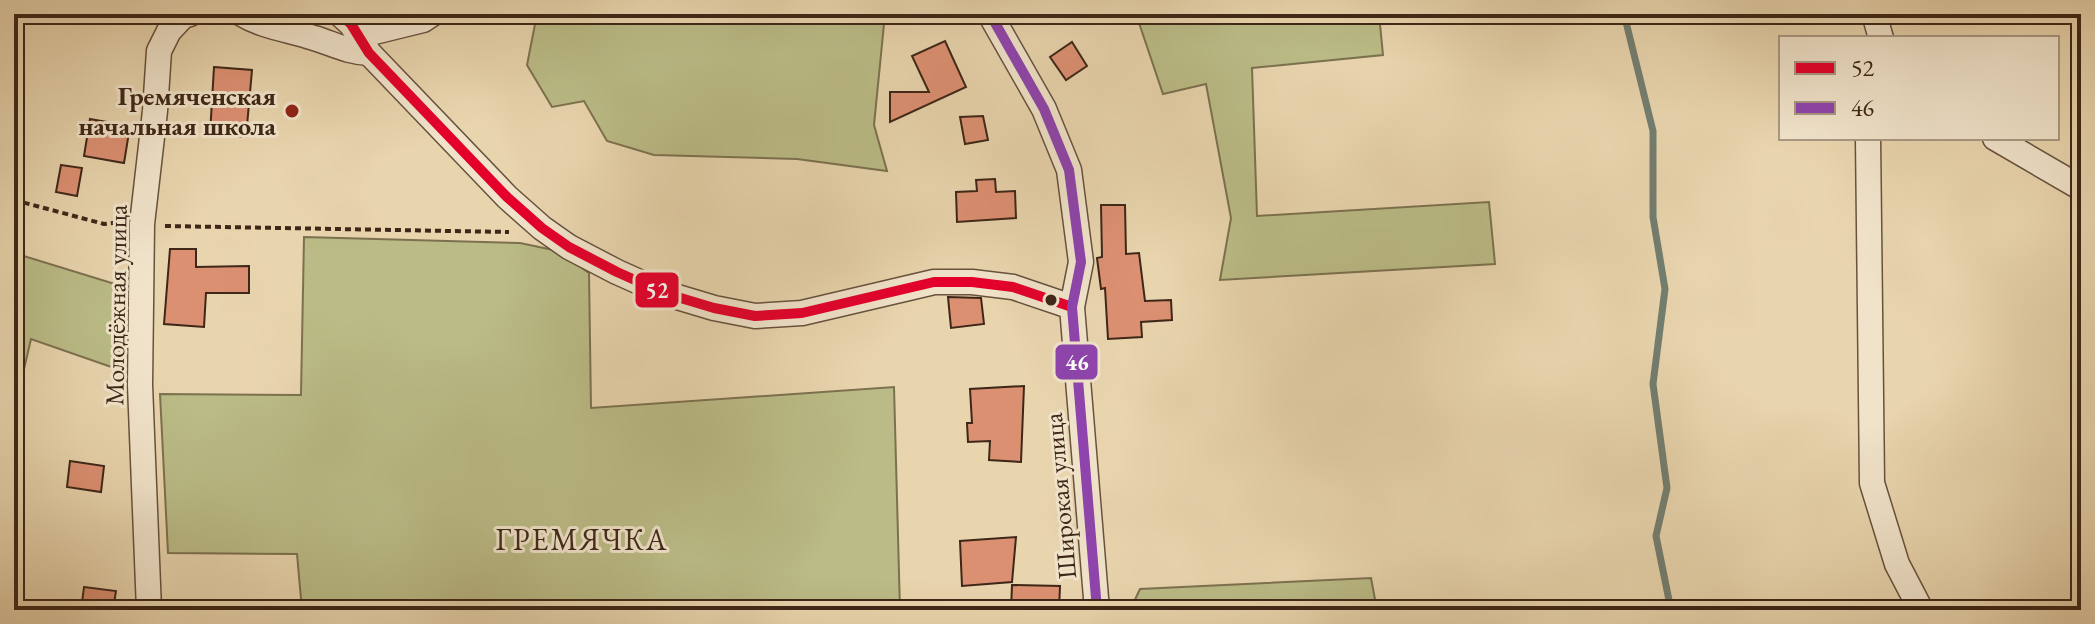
<svg xmlns="http://www.w3.org/2000/svg" width="2095" height="624" font-family="'EB Garamond',serif">
  <style>
    .green { fill: #babb86; stroke: #7c714f; stroke-width: 2 }
    .lines { fill: none; stroke-linecap: round; stroke-linejoin: round }
    .stream { stroke: #737e70; stroke-width: 7 }
    .building { fill: #dc9072; stroke: #3e2718; stroke-width: 2 }
    .minor-casing { stroke: #68523d; stroke-width: 27 }
    .path { stroke: #3e2718; stroke-width: 4; stroke-dasharray: 6 4; stroke-linecap: butt }
    .minor { stroke: #f0e3ca; stroke-width: 24 }
    .bus-1-casing { stroke: #f0e3ca; stroke-width: 16 }
    .bus-2-casing { stroke: #f0e3ca; stroke-width: 16 }
    .bus-1 { stroke: #e4002b; stroke-width: 10 }
    .bus-2 { stroke: #8e44ad; stroke-width: 10 }
    .poi-dot { fill: #8f2418; stroke: #f0e3ca; stroke-width: 3 }
    .bus-dot { fill: #3e2718; stroke: #f0e3ca; stroke-width: 3 }
    .labels { text-anchor: middle; stroke-width: 6; stroke-linejoin: round; paint-order: stroke }
    .poi-label { font-size: 26px; font-weight: bold; fill: #3e2718; stroke: #f0e3ca; text-anchor: end }
    .street-label { font-size: 26px; fill: #3e2718; stroke: #f0e3ca }
    .quarter-label { font-size: 30px; letter-spacing: 2px; fill: #3e2718; stroke: #f0e3ca }
    .line-badge { stroke: #f0e3ca; stroke-width: 3 }
    .badge-label { font-size: 22px; text-anchor: middle; font-weight: bold; fill: #fff }
  </style>
  <rect width="100%" height="100%" fill="#e8d4ad"/>
  <filter id="stains"><feTurbulence type="fractalNoise" baseFrequency=".0025" numOctaves="4"/><feColorMatrix values="0 0 0 0 .2 0 0 0 0 .09 0 0 0 0 .02 0 0 0 .5 -.17"/></filter>
  <radialGradient id="worn" r=".72"><stop offset=".6" stop-color="#630" stop-opacity="0"/><stop offset="1" stop-color="#630" stop-opacity=".3"/></radialGradient>
  <!-- green -->
  <g class="green">
    <polygon points="537,14 885,14 874,125 887,171 797,159 654,155 607,141 584,101 552,107 527,65"/>
    <polygon points="1136,14 1379,14 1383,55 1252,68 1257,216 1489,202 1495,264 1220,280 1231,218 1206,84 1163,94"/>
    <polygon points="304,237 520,243 558,251 589,273 591,408 894,387 900,610 302,610 297,554 168,553 160,394 301,395"/>
    <polygon points="14,253 115,284 120,370 31,339 14,412"/>
    <polygon points="1371,578 1377,610 1130,610 1140,589"/>
  </g>
  <g class="lines">
    <!-- stream -->
    <polyline class="stream" points="1624,14 1653,131 1653,217 1665,289 1653,384 1667,488 1656,536 1671,610"/>
  </g>
  <!-- building -->
  <g class="building">
    <polygon points="945,41 966,87 890,122 890,92 929,92 912,56"/>
    <polygon points="1072,42 1087,66 1066,80 1050,57"/>
    <polygon points="214,67 252,70 246,137 210,134"/>
    <polygon points="983,116 988,140 965,144 960,117"/>
    <polygon points="90,119 130,126 124,163 84,156"/>
    <polygon points="61,165 82,168 77,196 56,192"/>
    <polygon points="995,179 996,192 1015,191 1016,218 957,222 956,192 977,191 976,180"/>
    <polygon points="1101,205 1125,205 1126,254 1139,253 1145,301 1171,300 1172,320 1141,322 1142,337 1108,339 1105,288 1101,289 1097,258 1102,257"/>
    <polygon points="170,249 196,249 196,267 249,266 249,293 206,293 204,327 164,324"/>
    <polygon points="948,297 981,298 984,324 951,328"/>
    <polygon points="1024,386 1021,462 989,460 990,441 968,442 967,423 972,423 970,389"/>
    <polygon points="70,461 104,466 101,492 67,487"/>
    <polygon points="1016,537 1012,582 962,586 960,541"/>
    <polygon points="1012,585 1060,586 1059,610 1011,610"/>
    <polygon points="84,587 116,591 113,610 81,610"/>
  </g>
  <g class="lines">
    <defs>
      <g id="minor">
        <path d="M242,14C263,27 291,30 314,38C334,44 347,52 369,53"/>
        <polyline points="340,14 351,24 369,53 507,197 542,228 569,247 617,272 664,293 714,308 755,316 802,313 934,282 972,282 1013,287 1072,307"/>
        <polyline points="990,14 1044,109 1069,170 1081,262 1072,307 1097,610"/>
        <polyline points="1874,14 1881,38"/>
        <polyline points="358,36 423,20 432,14"/>
        <polyline points="1868,138 1872,483 1897,564 1921,610"/>
        <polyline points="1995,138 2081,188"/>
        <polyline points="149,610 140,385 142,224 155,111 159,51 169,31 183,16 190,14"/>
      </g>
    </defs>
    <!-- minor casing -->
    <use href="#minor" class="minor-casing"/>
    <!-- path -->
    <g class="path">
      <polyline points="14,200 104,224 121,222"/>
      <polyline points="165,226 509,232"/>
    </g>
    <!-- minor -->
    <use href="#minor" class="minor"/>
    <defs>
      <polyline id="bus-1" points="340,14 351,24 369,53 507,197 542,228 569,247 617,272 664,293 714,308 755,316 802,313 934,282 972,282 1013,287 1072,307"/>
      <polyline id="bus-2" points="990,14 1044,109 1069,170 1081,262 1072,307 1097,610"/>
    </defs>
    <!-- bus-1 casing -->
    <use href="#bus-1" class="bus-1-casing"/>
    <!-- bus-2 casing -->
    <use href="#bus-2" class="bus-2-casing"/>
    <!-- bus-1 -->
    <use href="#bus-1" class="bus-1"/>
    <!-- bus-2 -->
    <use href="#bus-2" class="bus-2"/>
  </g>
  <!-- markers -->
  <circle class="poi-dot" cx="292" cy="111" r="8"/>
  <circle class="bus-dot" cx="1051" cy="300" r="7"/>
  <g class="labels">
    <!-- poi labels -->
    <g class="poi-label">
      <text x="276" y="105">Гремяченская<tspan x="276" dy="30">начальная школа</tspan></text>
    </g>
    <!-- street labels -->
    <g class="street-label">
      <text transform="translate(116 305) rotate(-89)" y="9">Молодёжная улица</text>
      <text transform="translate(1060 496) rotate(-95)" y="9">Широкая улица</text>
    </g>
    <!-- quarter labels -->
    <g class="quarter-label">
      <text x="582" y="550">ГРЕМЯЧКА</text>
    </g>
  </g>
  <g class="line-badge">
    <rect x="634" y="271" width="46" height="38" rx="8" fill="#e4002b"/>
    <rect x="1054" y="343" width="45" height="38" rx="8" fill="#8e44ad"/>
  </g>
  <g class="badge-label">
    <text x="657" y="298">52</text>
    <text x="1077" y="370">46</text>
  </g>
  <!-- margin -->
  <rect width="2095" height="624" fill="none" stroke="#e8d4ad" stroke-width="48"/>
  <rect x="16" y="16" width="2063" height="592" fill="none" stroke="#3e2718" stroke-width="4"/>
  <rect x="24" y="24" width="2047" height="576" fill="none" stroke="#3e2718" stroke-width="2"/>
  <!-- legend -->
  <rect x="1779" y="36" width="280" height="104" fill="#f0e3ca" stroke="#a99883" stroke-width="2"/>
  <rect x="1795" y="62" width="40" height="12" fill="#e4002b" stroke="#a99883" stroke-width="2"/>
  <text x="1851" y="76" font-size="24" fill="#3e2718">52</text>
  <rect x="1795" y="102" width="40" height="12" fill="#8e44ad" stroke="#a99883" stroke-width="2"/>
  <text x="1851" y="116" font-size="24" fill="#3e2718">46</text>
  <rect width="100%" height="100%" filter="url(#stains)"/>
  <rect width="100%" height="100%" fill="url(#worn)"/>
</svg>
